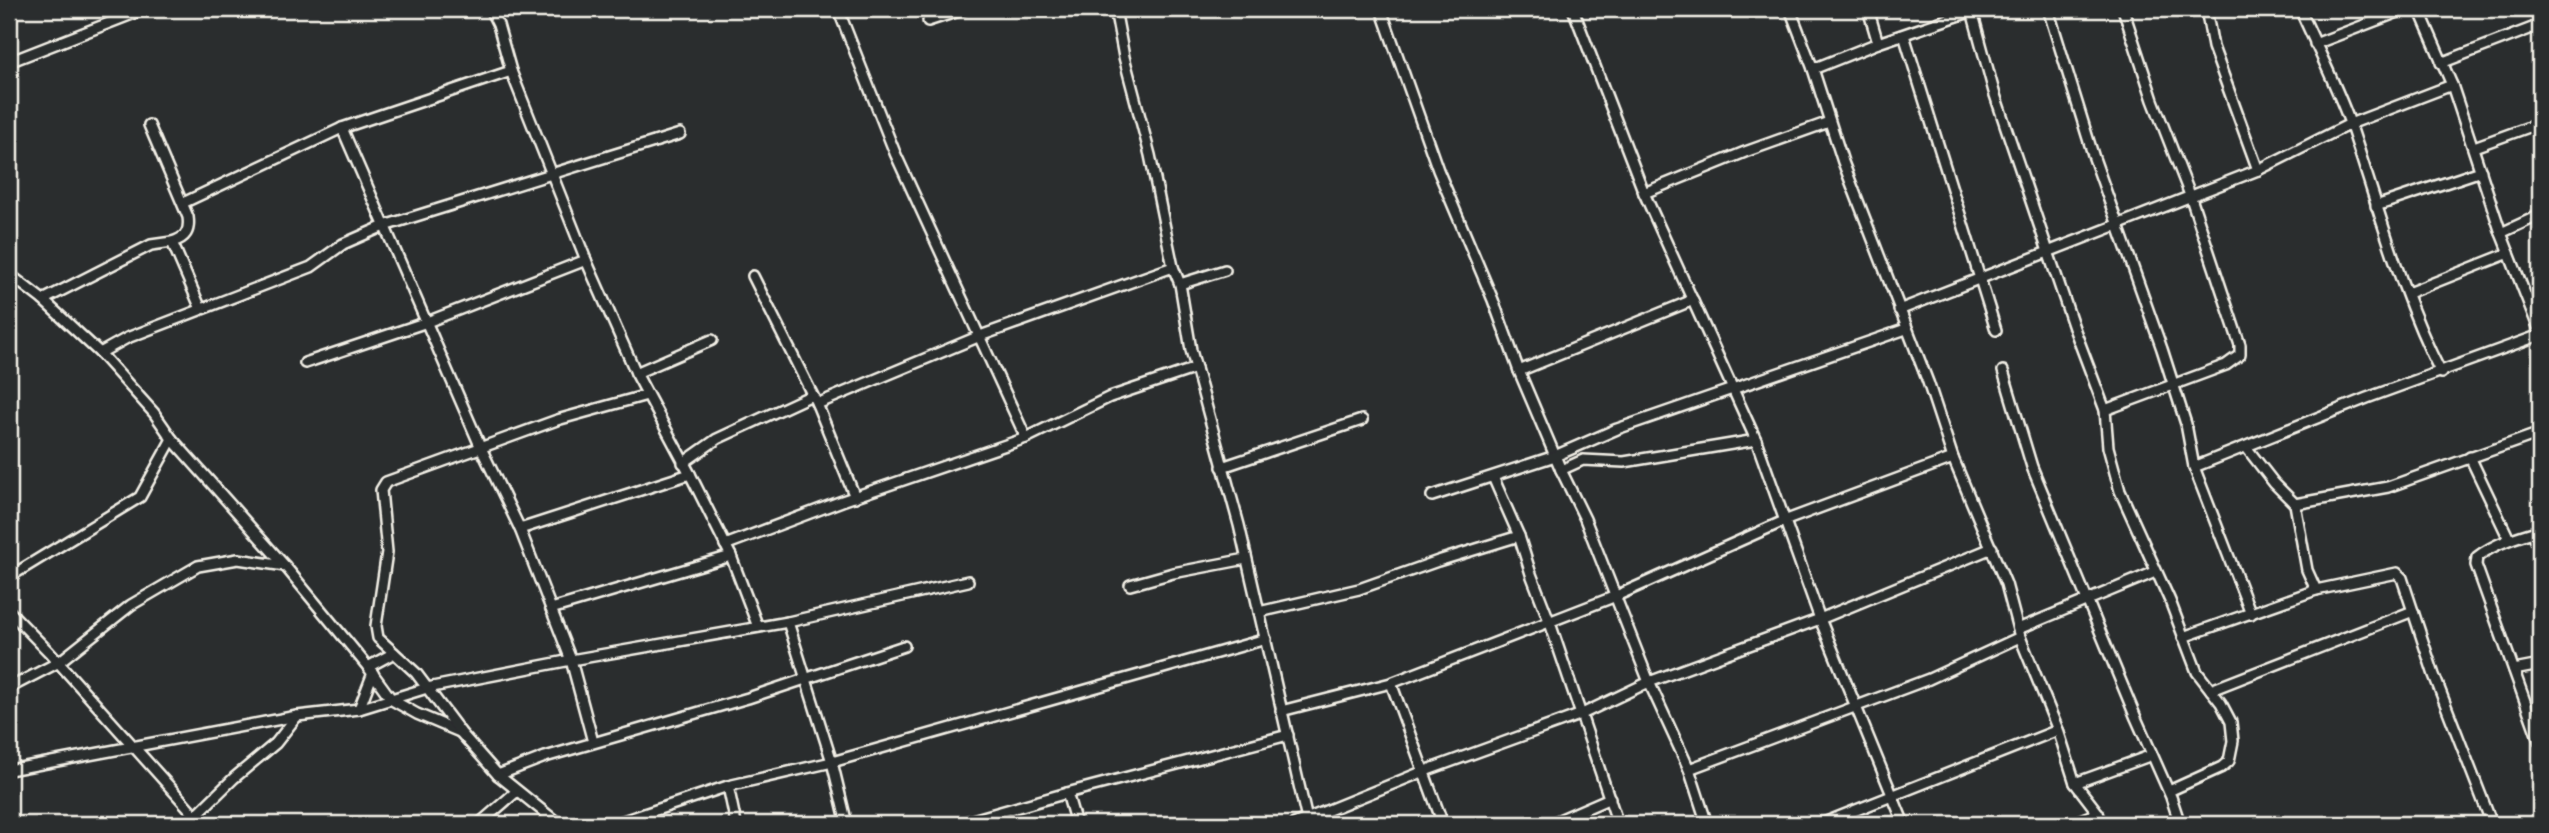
<svg xmlns="http://www.w3.org/2000/svg" width="2549" height="833" font-family="Itim,sans-serif">
  <style>
    .lines { fill: none; stroke-linecap: round; stroke-linejoin: round }
    .minor-casing { stroke: #f4f1e8; stroke-width: 14 }
    .minor { stroke: #2a2d2e; stroke-width: 9 }
  </style>
  <rect width="100%" height="100%" fill="#2a2d2e"/>
  <filter id="ink" filterUnits="userSpaceOnUse"><feTurbulence type="fractalNoise" baseFrequency=".0143" numOctaves="2"/><feDisplacementMap in="SourceGraphic" scale="14" xChannelSelector="R" yChannelSelector="G"/><feConvolveMatrix kernelMatrix="1 2 1 2 8 2 1 2 1" color-interpolation-filters="sRGB"/></filter>
  <g filter="url(#ink)">
    <g class="lines">
      <defs>
        <g id="minor">
          <polyline points="490,9 498,25 511,71 586,260 636,373 690,474 731,556 758,627"/>
          <polyline points="838,9 895,153 1026,438"/>
          <polyline points="1115,9 1124,57 1150,155 1173,267 1180,284 1191,350 1239,525 1308,824"/>
          <polyline points="1381,9 1438,170 1493,300 1519,371 1561,470 1585,519 1649,682 1689,769 1707,824"/>
          <polyline points="1573,9 1644,193 1756,440 1820,619 1904,824"/>
          <polyline points="1790,9 1813,69 1843,162 1928,382 1953,458 2006,584 2020,637 2058,730 2075,783 2098,813 2102,824"/>
          <polyline points="1868,9 1878,43"/>
          <polyline points="2048,9 2094,158 2162,349 2186,424 2194,467 2251,614"/>
          <polyline points="2206,9 2213,47 2258,170"/>
          <path d="M2300,9C2317,48 2337,86 2351,126C2379,209 2401,295 2441,373"/>
          <polyline points="2419,9 2452,85 2501,233 2540,332"/>
          <polyline points="1972,11 1994,92 2074,328 2105,410 2108,447 2120,491 2170,601 2197,672 2221,703 2231,722 2233,741 2229,761 2222,767 2169,791"/>
          <polyline points="928,21 965,9"/>
          <polyline points="1904,35 1996,330"/>
          <polyline points="2315,44 2406,9"/>
          <polyline points="9,62 145,9"/>
          <polyline points="2441,63 2540,25"/>
          <polyline points="1813,69 1878,43 1978,9"/>
          <path d="M149,125L188,217C190,231 186,238 172,242L201,309"/>
          <polyline points="342,128 481,448 520,529 571,660 593,742"/>
          <polyline points="2474,147 2540,123"/>
          <polyline points="1644,193 1745,152 1829,122"/>
          <polyline points="183,203 342,128 511,71"/>
          <polyline points="2376,206 2481,171"/>
          <polyline points="2501,233 2540,215"/>
          <polyline points="9,274 43,300 151,245 172,242"/>
          <polyline points="753,276 817,404 855,497"/>
          <polyline points="1180,284 1225,270"/>
          <polyline points="2408,293 2509,253"/>
          <polyline points="43,300 100,353 154,413 172,439 285,566 368,667 392,700 417,714 460,732"/>
          <polyline points="1899,310 2258,170 2350,124 2452,85"/>
          <polyline points="100,353 127,338 311,267 343,244 384,226 680,134"/>
          <polyline points="305,363 427,322 586,260"/>
          <polyline points="1519,371 1693,300"/>
          <polyline points="2003,371 2032,467 2136,718 2171,797 2180,824"/>
          <polyline points="636,373 712,340"/>
          <polyline points="817,404 980,336 1173,267"/>
          <polyline points="2105,410 2226,365 2240,355 2240,345 2190,195 2153,100 2123,9"/>
          <polyline points="2246,447 2274,483 2295,504 2307,570 2316,590"/>
          <polyline points="2470,457 2509,539"/>
          <polyline points="683,463 717,439 812,395"/>
          <polyline points="1222,467 1362,420"/>
          <polyline points="2194,467 2367,398 2540,335"/>
          <polyline points="1561,470 1583,460 1624,462 1756,440"/>
          <polyline points="1493,477 1519,536 1531,574 1550,623 1618,824"/>
          <polyline points="1432,496 1555,456 1617,429 1906,329"/>
          <polyline points="2295,504 2388,487 2540,433"/>
          <polyline points="520,529 690,474"/>
          <path d="M2540,530C2519,536 2495,543 2477,557L2476,565L2540,743"/>
          <polyline points="2533,532 2540,552"/>
          <polyline points="725,545 842,501 1026,438 1110,397 1196,368"/>
          <polyline points="9,577 140,497 172,439"/>
          <polyline points="1130,585 1173,573 1246,559"/>
          <polyline points="551,609 731,556"/>
          <polyline points="9,611 49,652 203,824"/>
          <polyline points="1259,612 1359,589 1438,561 1519,536"/>
          <polyline points="788,622 832,762 847,824"/>
          <polyline points="2018,629 2155,572"/>
          <polyline points="2183,637 2316,590 2397,573 2402,578 2434,675 2492,824"/>
          <polyline points="368,667 394,653"/>
          <polyline points="2514,670 2540,665"/>
          <polyline points="1391,683 1443,824"/>
          <polyline points="9,688 59,662 131,605 198,566 238,559 285,566"/>
          <polyline points="2211,690 2413,611"/>
          <polyline points="359,709 373,673"/>
          <polyline points="1281,711 1391,683 1616,596 1784,521 1953,458"/>
          <polyline points="1689,769 1929,679 2020,637"/>
          <polyline points="9,770 297,716 359,709 427,688 571,660 788,622 968,581"/>
          <polyline points="498,775 545,757 748,698 904,646"/>
          <polyline points="2075,783 2152,755"/>
          <polyline points="728,786 736,824"/>
          <polyline points="1067,793 1076,824"/>
          <polyline points="187,824 234,778 276,743 297,716"/>
          <polyline points="479,824 517,791"/>
          <polyline points="559,824 498,775 461,733 416,673 378,638 376,626 387,552 381,490 386,482 557,420 647,395"/>
          <polyline points="614,824 728,786 832,762 1266,639"/>
          <polyline points="958,824 1067,793 1288,735"/>
          <polyline points="1294,824 1422,772 1582,714 1649,682 1820,619 1992,548"/>
          <polyline points="1550,824 1610,798"/>
          <polyline points="1821,824 2058,730"/>
          <polyline points="2070,824 2098,813"/>
        </g>
      </defs>
      <!-- minor casing -->
      <use href="#minor" class="minor-casing"/>
      <!-- minor -->
      <use href="#minor" class="minor"/>
    </g>
  </g>
  <!-- margin -->
  <rect width="2549" height="833" fill="none" stroke="#2a2d2e" stroke-width="35"/>
  <rect x="18" y="18" width="2514" height="798" fill="none" stroke="#f4f1e8" stroke-width="2.5" filter="url(#ink)"/>
</svg>
